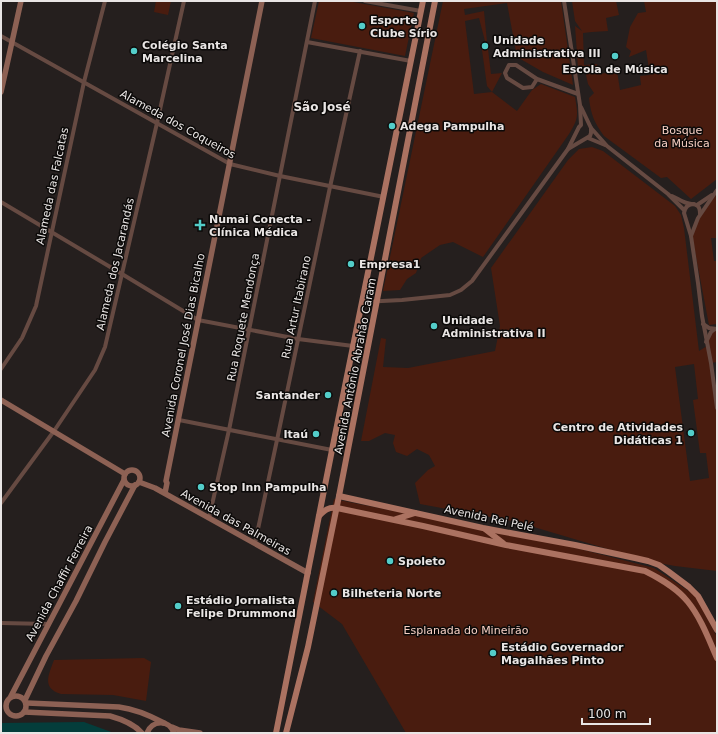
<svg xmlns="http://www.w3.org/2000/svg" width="718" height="734" font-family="'DejaVu Sans',sans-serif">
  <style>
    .green { fill: #491c0f; fill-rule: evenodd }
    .water { fill: #043d3b }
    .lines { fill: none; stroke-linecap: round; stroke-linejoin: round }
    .street { stroke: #664a42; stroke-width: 4 }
    .secondary { stroke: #8d6154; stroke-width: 5.5 }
    .primary { stroke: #ab7261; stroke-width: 6 }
    .poi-dot { fill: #53cdc9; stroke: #0c0a09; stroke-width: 1.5 }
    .labels { text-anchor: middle; stroke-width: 3; stroke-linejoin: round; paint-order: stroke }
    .poi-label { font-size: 11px; font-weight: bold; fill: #e9e5e4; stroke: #0c0a09; text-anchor: start }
    .street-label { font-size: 11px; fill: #e9e5e4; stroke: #0c0a09 }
    .park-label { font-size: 11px; fill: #f5cec2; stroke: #0c0a09 }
    .neighbourhood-label { font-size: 12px; font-weight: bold; fill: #e9e5e4; stroke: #0c0a09 }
  </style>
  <rect width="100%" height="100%" fill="#251f1e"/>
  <!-- green -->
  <g class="green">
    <polygon points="156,1 171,1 168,15 154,12"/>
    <polygon points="319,1 348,1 414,13 405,56 311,38"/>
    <path d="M443,1H561L573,85L543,72L517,57L507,3L464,9L465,15L484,11L487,42L486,45L479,18L465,21L474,94L492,92L487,86L482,50L488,49L491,74L502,73L492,92L517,111L532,90L541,84L575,97C578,115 579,118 569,134L483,257L453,242L440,245L421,258L416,273L407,279L400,290L383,291Z"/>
    <path d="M572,1H616L619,15L606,18L608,31L592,32L583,33L584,65L597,64L600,74L617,71L620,90L641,85L640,76L650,75L646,50L629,57L631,51L626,47L630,27L638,13L646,12L644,1H717V179L691,199L667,177L661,178L604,136C594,122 591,115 589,98L594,93L588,84L584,66L578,67L575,26L582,31L575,21Z"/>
    <path d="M592,147L603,151L675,206L681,215L684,228L699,351L707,346L709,335L717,329V362L711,363L717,409V571L675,566L648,561L517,522L420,504L415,483L428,470L435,466L429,455L417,449L407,456L396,452L393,443L395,435L385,433L369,441H361L381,338L386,339L383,367L408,368L495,351L500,326L491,268L568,160L579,149ZM694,364L698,399L693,400L700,453H706L709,478L690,481L675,367Z"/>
    <polygon points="717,193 717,238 711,238 714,261 717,261 717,324 709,325 692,236 699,219"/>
    <polygon points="334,499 568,546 654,568 696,596 717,637 717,733 406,733 342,624 313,602"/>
    <path d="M144,658L151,662L146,701L113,695L61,694C41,688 49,674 54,660Z"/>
  </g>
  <!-- water -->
  <polygon class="water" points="84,722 114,733 1,733 1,723"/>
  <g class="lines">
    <!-- street -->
    <g class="street">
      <polyline points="365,1 421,11"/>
      <polyline points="1,36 230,164 280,176 384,197"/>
      <polyline points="307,42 411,61"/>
      <polyline points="537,79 532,87 523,88 507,78 505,73 509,65 516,65 537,79 578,94"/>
      <polyline points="581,107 591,128 607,146 668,194 684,210"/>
      <polyline points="588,138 605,145"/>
      <polyline points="568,149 590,136 591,133 591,128"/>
      <path d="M672,196C677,198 682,202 687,203C695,205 700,203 700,214"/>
      <polyline points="1,202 122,274 198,320 298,339 353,346"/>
      <path d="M694,204C688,204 685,207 684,213L691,236L698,283L702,316L711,363L717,408"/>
      <polyline points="697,205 712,195"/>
      <polyline points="691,236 698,218 717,190"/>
      <polyline points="362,302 402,300 450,295 461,290 472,281 568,149 579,127 581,125 580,105 564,1"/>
      <polyline points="703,324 709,328 717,329"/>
      <polyline points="706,342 711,332 715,329"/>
      <polyline points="1,369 22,338 36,306 84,82 105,1"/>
      <polyline points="179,420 332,450"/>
      <polyline points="1,503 54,431 95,370 105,347 157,123 184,1"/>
      <polyline points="209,518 229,430 315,1"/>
      <polyline points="255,543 277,440 330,187 360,51"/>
      <polyline points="1,623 49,624"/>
    </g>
    <!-- secondary -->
    <g class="secondary">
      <polyline points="1,92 21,1"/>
      <polyline points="1,400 125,474"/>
      <circle cx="132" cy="478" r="8"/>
      <polyline points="139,482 155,488 308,573"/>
      <polyline points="165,493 167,483 166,481 262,1"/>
      <circle cx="16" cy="706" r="10"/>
      <polyline points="11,696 124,480"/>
      <polyline points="25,700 46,656 76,601 105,542 135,485"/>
      <path d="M27,703L119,707C135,709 149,715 164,723"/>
      <path d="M24,712L110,716C121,719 134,724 142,733"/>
      <polyline points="172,727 179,730 200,733"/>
      <path d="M147,733C152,720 169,719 174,733"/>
    </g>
    <!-- primary -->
    <g class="primary">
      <polyline points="339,496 483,528 575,545 635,558 648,561 659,565 669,572 689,587 698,596 717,630"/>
      <path d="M319,516C325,510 328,507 337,508L423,526L506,545L645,571C661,579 677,588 688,602C701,618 709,640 717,658"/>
      <polyline points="396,519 415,513"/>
      <polyline points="485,529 503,543"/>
      <polyline points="276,733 332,450 423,1"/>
      <polyline points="286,733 308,647 339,496 435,1"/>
    </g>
  </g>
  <!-- markers -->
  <g class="poi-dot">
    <circle cx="362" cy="26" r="4"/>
    <circle cx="485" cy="46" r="4"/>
    <circle cx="134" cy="51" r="4"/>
    <circle cx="615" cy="56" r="4"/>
    <circle cx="392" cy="126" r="4"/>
    <path d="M198 219h4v4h4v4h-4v4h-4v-4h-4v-4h4z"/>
    <circle cx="351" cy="264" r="4"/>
    <circle cx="434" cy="326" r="4"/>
    <circle cx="328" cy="395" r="4"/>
    <circle cx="691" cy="433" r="4"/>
    <circle cx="316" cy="434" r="4"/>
    <circle cx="201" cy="487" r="4"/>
    <circle cx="390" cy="561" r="4"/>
    <circle cx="334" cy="593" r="4"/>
    <circle cx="178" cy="606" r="4"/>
    <circle cx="493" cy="653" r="4"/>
  </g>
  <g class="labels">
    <!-- poi labels -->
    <g class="poi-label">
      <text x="370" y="24">Esporte<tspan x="370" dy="13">Clube Sírio</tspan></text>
      <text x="493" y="44">Unidade<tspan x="493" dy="13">Administrativa III</tspan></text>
      <text x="142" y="49">Colégio Santa<tspan x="142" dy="13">Marcelina</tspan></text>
      <text x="615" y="73" text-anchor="middle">Escola de Música</text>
      <text x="400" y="130">Adega Pampulha</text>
      <text x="209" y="223">Numai Conecta -<tspan x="209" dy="13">Clínica Médica</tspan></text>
      <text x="359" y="268">Empresa1</text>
      <text x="442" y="324">Unidade<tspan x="442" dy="13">Administrativa II</tspan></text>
      <text x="320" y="399" text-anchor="end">Santander</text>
      <text x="683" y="431" text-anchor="end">Centro de Atividades<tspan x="683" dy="13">Didáticas 1</tspan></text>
      <text x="308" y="438" text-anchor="end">Itaú</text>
      <text x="209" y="491">Stop Inn Pampulha</text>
      <text x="398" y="565">Spoleto</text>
      <text x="342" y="597">Bilheteria Norte</text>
      <text x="186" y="604">Estádio Jornalista<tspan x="186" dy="13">Felipe Drummond</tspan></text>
      <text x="501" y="651">Estádio Governador<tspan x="501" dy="13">Magalhães Pinto</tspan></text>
    </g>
    <!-- street labels -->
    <g class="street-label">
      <text transform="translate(178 124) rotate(29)" y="4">Alameda dos Coqueiros</text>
      <text transform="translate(52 186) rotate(-78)" y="4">Alameda das Falcatas</text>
      <text transform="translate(115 264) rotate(-77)" y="4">Alameda dos Jacarandás</text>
      <text transform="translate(296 307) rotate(-78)" y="4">Rua Artur Itabirano</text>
      <text transform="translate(243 317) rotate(-79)" y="4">Rua Roquete Mendonça</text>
      <text transform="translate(183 345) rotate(-79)" y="4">Avenida Coronel José Dias Bicalho</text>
      <text transform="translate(355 366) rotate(-79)" y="4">Avenida Antônio Abrahão Caram</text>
      <text transform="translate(489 518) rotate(12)" y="4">Avenida Rei Pelé</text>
      <text transform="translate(236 522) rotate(29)" y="4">Avenida das Palmeiras</text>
      <text transform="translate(59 583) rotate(-62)" y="4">Avenida Chaffir Ferreira</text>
    </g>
    <!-- park labels -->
    <g class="park-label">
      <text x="682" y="134">Bosque<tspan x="682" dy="13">da Música</tspan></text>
      <text x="466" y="634">Esplanada do Mineirão</text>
    </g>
    <!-- neighbourhood labels -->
    <g class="neighbourhood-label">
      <text x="322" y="111">São José</text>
    </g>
  </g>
  <!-- border -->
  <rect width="718" height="734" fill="none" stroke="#e9e5e4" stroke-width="4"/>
  <!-- scale -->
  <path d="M582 718v6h68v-6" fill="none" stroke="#e9e5e4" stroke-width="2"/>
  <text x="588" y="718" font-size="12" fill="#e9e5e4" stroke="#0c0a09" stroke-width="3" paint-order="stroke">100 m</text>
</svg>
